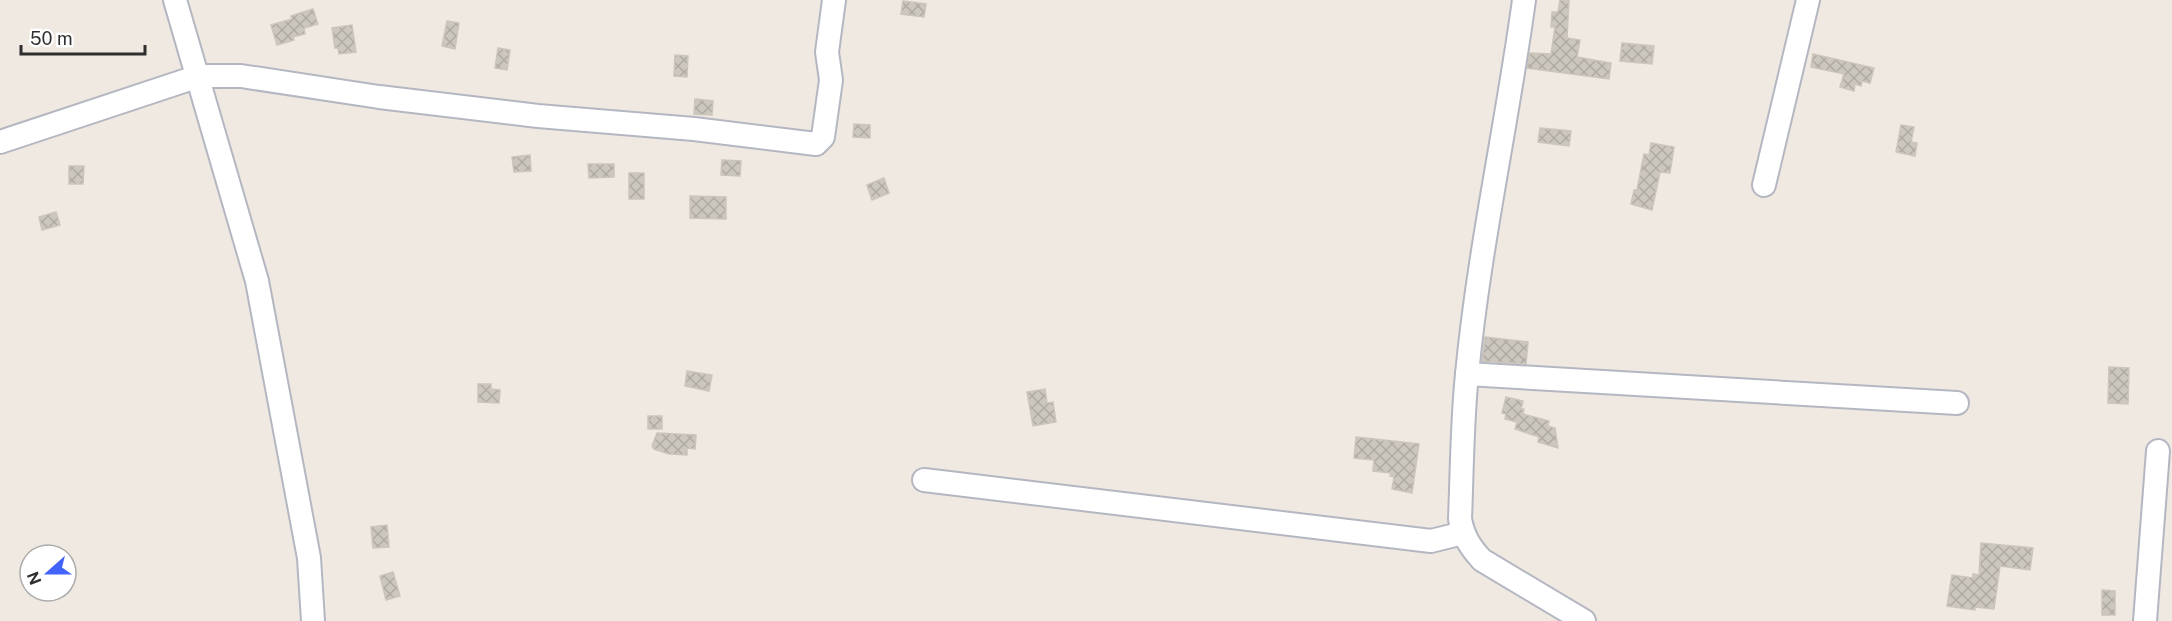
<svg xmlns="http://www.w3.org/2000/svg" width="2172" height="621" font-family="'Public Sans',sans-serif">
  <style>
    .building { fill: url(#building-cross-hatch); stroke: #cbc5ba; stroke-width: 1.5 }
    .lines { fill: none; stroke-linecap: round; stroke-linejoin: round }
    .minor-casing { stroke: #b4b7c1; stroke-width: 26 }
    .minor { stroke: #fff; stroke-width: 22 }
  </style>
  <defs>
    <pattern id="building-cross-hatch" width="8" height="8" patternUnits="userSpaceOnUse" patternTransform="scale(1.5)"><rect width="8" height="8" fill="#cbc7bf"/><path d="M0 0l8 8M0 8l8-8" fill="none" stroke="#afaba4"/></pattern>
  </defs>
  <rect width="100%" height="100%" fill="#efe9e1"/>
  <!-- building -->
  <g class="building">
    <polygon points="1560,0 1569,0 1567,38 1580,40 1577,57 1611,63 1609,79 1527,68 1530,53 1551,54 1555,27 1551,27 1552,12 1558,12"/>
    <polygon points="903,1 926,4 924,17 901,14"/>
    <polygon points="313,9 318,24 304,28 305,34 293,37 294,40 277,45 271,25 292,19 291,16"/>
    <polygon points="447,21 459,23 455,49 442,46"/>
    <polygon points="352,25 356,52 339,54 338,48 335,48 332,28"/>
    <polygon points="1622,43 1654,46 1652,64 1620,61"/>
    <polygon points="498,48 510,50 507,70 495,68"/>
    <polygon points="1813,54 1874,68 1870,83 1862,81 1861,86 1855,84 1854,91 1840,87 1844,74 1811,67"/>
    <polygon points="675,55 688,56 687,77 674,76"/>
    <polygon points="695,99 713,101 712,115 694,114"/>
    <polygon points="854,124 870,125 870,138 853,137"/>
    <polygon points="1901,125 1914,127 1911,142 1917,143 1915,156 1896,152"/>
    <polygon points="1540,128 1571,131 1569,146 1538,142"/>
    <polygon points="1651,143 1674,147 1670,173 1660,172 1652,210 1631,204 1634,190 1637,190 1644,154 1649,155"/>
    <polygon points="530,155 531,171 514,172 512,157"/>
    <polygon points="722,160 741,161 740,176 721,175"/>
    <polygon points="588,164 614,164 614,177 589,178"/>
    <polygon points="69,166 84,166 83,184 69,184"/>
    <rect x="629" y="173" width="15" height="26"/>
    <polygon points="884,178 889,193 872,200 867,185"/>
    <polygon points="690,196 726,197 726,219 690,218"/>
    <polygon points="56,212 60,225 42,230 39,217"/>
    <polygon points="1485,337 1528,342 1526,364 1482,361"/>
    <polygon points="2109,367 2129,368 2128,404 2108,403"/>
    <polygon points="687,371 712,375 709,391 685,386"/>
    <polygon points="478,384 491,384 491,389 500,390 499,403 478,402"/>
    <polygon points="1045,389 1047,403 1053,402 1056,422 1033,426 1027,392"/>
    <polygon points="1506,397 1523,401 1521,409 1524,409 1523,414 1549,421 1548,426 1555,428 1558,448 1538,442 1539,437 1515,429 1517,422 1505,419 1506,414 1502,413"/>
    <rect x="648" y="416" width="14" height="13"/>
    <polygon points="657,433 696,435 695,449 687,448 687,455 669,454 654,449 652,446"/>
    <polygon points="1356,437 1419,444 1412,493 1392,489 1394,477 1390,476 1391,473 1373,471 1374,460 1354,458"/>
    <polygon points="387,525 389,547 373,548 371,527"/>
    <polygon points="1981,543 2033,548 2030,570 2000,566 1994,609 1975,607 1975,610 1947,606 1952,575 1973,578 1973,574 1979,575"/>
    <polygon points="393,572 400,596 386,600 380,576"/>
    <polygon points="2102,590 2115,591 2115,615 2102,615"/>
  </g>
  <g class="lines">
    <defs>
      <g id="minor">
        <polyline points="175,0 257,281 309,558 313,621"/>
        <path d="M1524,0C1507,125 1479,248 1467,374C1462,422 1462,471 1460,519C1463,536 1470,547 1482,560L1584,621"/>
        <polyline points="0,142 199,76 241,76 379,97 538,116 694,129 816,144 823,137 831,80 827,52 834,0"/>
        <polyline points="1764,185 1808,0"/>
        <polyline points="1467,374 1957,403"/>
        <polyline points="924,480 1431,541 1463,533"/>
        <polyline points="2145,621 2158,451"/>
      </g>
    </defs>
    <!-- minor casing -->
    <use href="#minor" class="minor-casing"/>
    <!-- minor -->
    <use href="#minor" class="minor"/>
  </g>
  <!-- north arrow -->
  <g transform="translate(48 573) rotate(249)"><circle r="28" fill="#ffffff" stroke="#ababab" stroke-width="1.5"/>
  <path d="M0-4.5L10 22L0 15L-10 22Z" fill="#4264fb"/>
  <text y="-9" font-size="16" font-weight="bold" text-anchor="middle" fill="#2e2e2e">N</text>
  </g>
  <!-- scale -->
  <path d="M21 45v9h124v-9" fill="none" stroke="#2e2e2e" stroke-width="3"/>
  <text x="30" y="45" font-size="18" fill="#2e2e2e" stroke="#ffffff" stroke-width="4.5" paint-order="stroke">50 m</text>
</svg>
